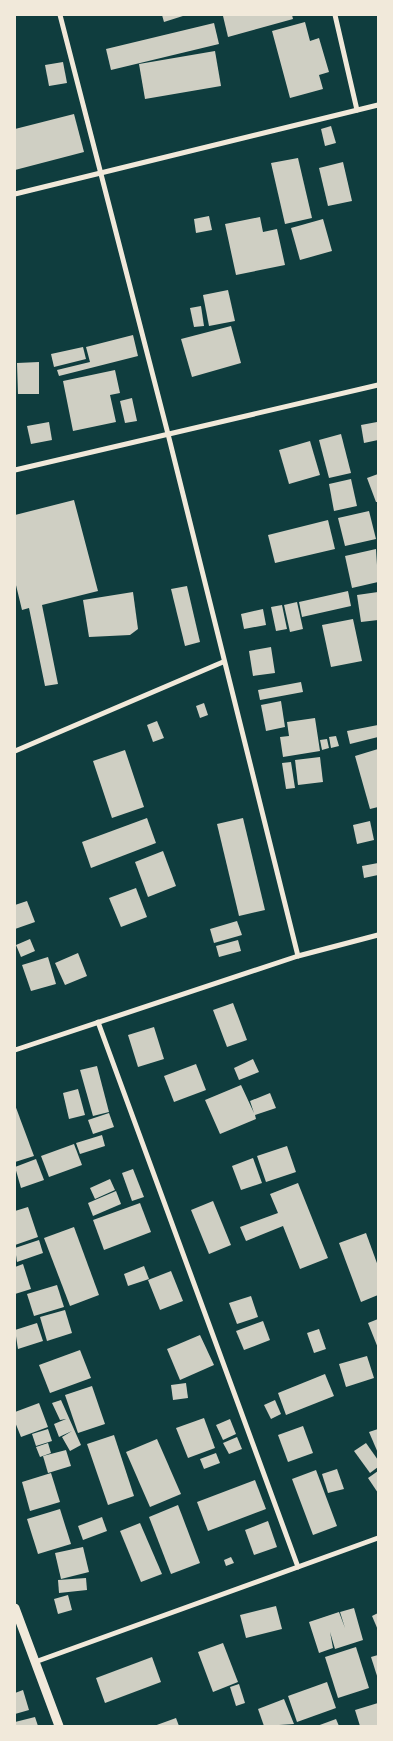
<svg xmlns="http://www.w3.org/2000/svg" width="393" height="1741" font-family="'PT Sans Narrow',sans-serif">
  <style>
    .building { fill: #cfcfc3 }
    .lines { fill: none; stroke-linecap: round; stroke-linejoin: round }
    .minor { stroke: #f1e9da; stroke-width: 5 }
    .tertiary { stroke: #f1e9da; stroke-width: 9 }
  </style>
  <rect width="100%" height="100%" fill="#0f3d3e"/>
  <!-- building -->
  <g class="building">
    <polygon points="162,15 186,15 164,22"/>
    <polygon points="227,15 292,15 293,19 228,37 223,16"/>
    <polygon points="305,22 310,41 319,38 329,72 319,75 323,89 290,98 272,31"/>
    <polygon points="214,23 219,44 111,70 106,49"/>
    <polygon points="215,51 221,86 145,99 139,64"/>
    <polygon points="63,62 67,83 49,86 45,65"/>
    <polygon points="74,114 84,152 15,170 15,129"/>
    <polygon points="331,126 336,143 325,146 321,129"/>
    <polygon points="298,158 312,218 285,224 271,163"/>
    <polygon points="343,162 352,201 328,206 319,168"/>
    <polygon points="209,216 212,230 196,233 194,219"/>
    <polygon points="260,217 263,232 277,229 285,265 236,275 225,224"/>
    <polygon points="323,219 332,251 300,260 291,228"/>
    <polygon points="228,290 235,321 209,326 203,295"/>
    <polygon points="201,306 204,326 194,327 190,308"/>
    <polygon points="231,326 241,363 192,377 181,339"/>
    <polygon points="133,335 138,356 59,376 57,370 90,362 86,347"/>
    <polygon points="83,347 86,359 54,367 51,354"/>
    <polygon points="39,362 39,394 18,394 17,363"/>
    <polygon points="115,370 120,393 110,395 116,422 73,431 63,381"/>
    <polygon points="132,398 137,421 125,423 120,401"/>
    <polygon points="49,422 52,440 31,444 27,426"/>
    <polygon points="377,422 378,440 364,443 361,425"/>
    <polygon points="341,434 351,473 329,478 319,440"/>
    <polygon points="310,441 320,475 289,484 279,450"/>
    <polygon points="378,474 378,502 376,502 367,478"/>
    <polygon points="351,479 357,506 334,511 329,484"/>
    <polygon points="74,500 98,591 42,605 58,684 45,686 29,608 22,610 15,581 15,515"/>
    <polygon points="369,511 376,539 345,546 338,518"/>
    <polygon points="328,520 335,549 275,563 268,535"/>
    <polygon points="376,549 378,582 352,588 345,556"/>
    <polygon points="187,586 200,642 185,646 171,589"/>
    <polygon points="348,591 351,606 302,617 299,602"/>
    <polygon points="133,592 138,629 130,635 89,637 83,600"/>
    <polygon points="378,592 378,620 361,622 357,595"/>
    <polygon points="297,602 303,629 290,632 284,605"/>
    <polygon points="282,605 287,629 276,631 271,607"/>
    <polygon points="263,609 266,625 244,629 241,614"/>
    <polygon points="353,619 362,661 331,667 322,625"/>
    <polygon points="271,647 275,673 253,676 249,651"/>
    <polygon points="301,682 303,692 260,700 258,690"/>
    <polygon points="281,701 285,727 266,731 261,705"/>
    <polygon points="204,703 208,715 200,718 196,706"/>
    <polygon points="315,718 320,751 283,757 280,737 289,736 287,722"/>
    <polygon points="157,721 164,738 153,742 147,725"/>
    <polygon points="378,725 378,737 350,744 347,731"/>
    <polygon points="336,736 339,746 331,748 329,737"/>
    <polygon points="327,739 329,748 322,750 320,740"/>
    <polygon points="378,749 378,807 370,809 355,756"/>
    <polygon points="125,750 144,807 112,818 93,761"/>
    <polygon points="320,757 323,782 298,785 295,760"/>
    <polygon points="291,762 295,788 286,789 282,763"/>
    <polygon points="147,818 156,843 91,868 82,842"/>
    <polygon points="243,818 265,910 239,916 217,824"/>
    <polygon points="370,821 374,840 357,844 353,825"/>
    <polygon points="163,851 176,886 148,897 135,862"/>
    <polygon points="378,863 378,875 364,878 362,866"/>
    <polygon points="136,888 147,917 121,927 109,898"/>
    <polygon points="27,901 35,922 15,929 15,905"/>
    <polygon points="237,921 242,935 214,943 210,929"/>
    <polygon points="30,939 35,951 21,957 16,945"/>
    <polygon points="238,940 241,951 219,957 216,946"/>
    <polygon points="78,953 87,976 65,985 55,963"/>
    <polygon points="48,957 56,984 31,991 22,965"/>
    <polygon points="233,1003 247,1040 227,1047 213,1010"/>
    <polygon points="154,1027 164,1059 138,1067 128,1035"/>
    <polygon points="253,1059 259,1072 239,1080 234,1068"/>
    <polygon points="196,1064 206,1090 174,1102 164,1076"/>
    <polygon points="97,1066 109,1112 93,1116 80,1070"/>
    <polygon points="241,1085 254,1113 250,1101 270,1093 276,1108 255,1115 256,1119 220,1134 205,1100"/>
    <polygon points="78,1089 85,1115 69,1119 63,1093"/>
    <polygon points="15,1105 34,1156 15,1162"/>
    <polygon points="109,1113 114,1127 93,1134 88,1120"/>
    <polygon points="102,1135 105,1146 80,1154 76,1143"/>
    <polygon points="74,1144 82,1165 49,1177 41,1156"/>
    <polygon points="287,1146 296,1172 266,1182 257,1156"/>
    <polygon points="253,1158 262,1183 241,1190 232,1166"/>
    <polygon points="36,1159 44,1180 21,1188 15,1167"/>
    <polygon points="133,1169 144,1197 132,1201 122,1173"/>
    <polygon points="110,1179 115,1190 95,1199 90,1188"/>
    <polygon points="298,1183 328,1258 300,1269 283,1226 246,1241 240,1227 278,1213 270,1194"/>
    <polygon points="116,1191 121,1204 93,1216 88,1203"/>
    <polygon points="213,1201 231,1245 209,1254 191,1210"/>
    <polygon points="140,1203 151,1232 104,1250 93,1220"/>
    <polygon points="28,1207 38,1237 15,1245 15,1211"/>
    <polygon points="74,1227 99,1295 70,1306 44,1238"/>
    <polygon points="366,1233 378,1266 378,1295 361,1302 339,1243"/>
    <polygon points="39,1240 43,1253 17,1262 15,1248"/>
    <polygon points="23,1264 31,1289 15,1294 15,1267"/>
    <polygon points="144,1266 149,1279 128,1286 124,1274"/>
    <polygon points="171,1271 183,1301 160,1310 148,1280"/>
    <polygon points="57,1285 64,1307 34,1316 27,1294"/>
    <polygon points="251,1296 258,1317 237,1324 229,1303"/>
    <polygon points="65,1310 72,1333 47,1341 40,1317"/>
    <polygon points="378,1319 378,1348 368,1323"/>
    <polygon points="263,1321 270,1340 244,1350 236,1331"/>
    <polygon points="37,1323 43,1341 18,1349 15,1330"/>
    <polygon points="319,1329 326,1349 314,1353 307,1333"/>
    <polygon points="200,1335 214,1365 180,1380 167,1349"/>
    <polygon points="80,1350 91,1378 50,1393 39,1365"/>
    <polygon points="367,1356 374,1378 346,1387 339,1364"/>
    <polygon points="325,1374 334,1396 286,1415 278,1393"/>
    <polygon points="186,1383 188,1398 173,1400 171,1385"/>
    <polygon points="92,1386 105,1424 78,1433 65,1395"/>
    <polygon points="61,1400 81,1445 70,1451 62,1437 72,1431 59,1437 54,1424 66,1419 60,1420 52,1403"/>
    <polygon points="275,1400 281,1414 271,1419 264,1405"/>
    <polygon points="39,1403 48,1427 21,1437 15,1422 15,1412"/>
    <polygon points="204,1418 215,1448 188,1458 176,1428"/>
    <polygon points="230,1419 236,1434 223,1440 216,1425"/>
    <polygon points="303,1426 313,1453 288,1462 278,1435"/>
    <polygon points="48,1429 52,1441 36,1446 32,1434"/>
    <polygon points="378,1429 378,1453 369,1432"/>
    <polygon points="114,1435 134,1496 108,1505 87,1444"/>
    <polygon points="237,1437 242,1449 229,1454 223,1443"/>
    <polygon points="157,1439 181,1494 150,1507 126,1452"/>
    <polygon points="48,1443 51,1453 40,1457 36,1447"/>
    <polygon points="366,1443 378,1460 378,1467 370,1473 354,1451"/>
    <polygon points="66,1450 71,1466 48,1473 43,1456"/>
    <polygon points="216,1453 220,1463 204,1469 200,1459"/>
    <polygon points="337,1469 344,1489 328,1493 322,1474"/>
    <polygon points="316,1470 337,1526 313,1535 292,1479"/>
    <polygon points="378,1471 378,1493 368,1478"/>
    <polygon points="51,1473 60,1502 30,1511 22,1482"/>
    <polygon points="255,1480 266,1509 208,1531 197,1502"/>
    <polygon points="178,1505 200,1563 171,1574 149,1517"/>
    <polygon points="60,1509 71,1544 38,1554 27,1519"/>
    <polygon points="102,1517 107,1531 83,1540 78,1526"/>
    <polygon points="268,1521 277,1547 254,1555 245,1530"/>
    <polygon points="140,1523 162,1574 141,1582 120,1531"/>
    <polygon points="83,1547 89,1572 61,1579 55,1553"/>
    <polygon points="231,1557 234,1563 226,1566 224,1560"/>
    <polygon points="86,1578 87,1590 59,1593 58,1580"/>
    <polygon points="68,1595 72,1610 58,1614 54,1599"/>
    <polygon points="276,1606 282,1629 246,1638 240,1615"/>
    <polygon points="354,1608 363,1640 335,1649 330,1632 333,1648 319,1653 309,1622 339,1612 345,1628 340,1612"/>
    <polygon points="378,1613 378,1630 372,1616"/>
    <polygon points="223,1643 238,1682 213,1692 198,1652"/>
    <polygon points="356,1647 369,1688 338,1698 325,1657"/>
    <polygon points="378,1655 378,1679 371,1657"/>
    <polygon points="152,1657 161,1682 105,1703 96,1678"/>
    <polygon points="327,1682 336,1708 297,1722 288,1696"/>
    <polygon points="239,1684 245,1703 236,1706 230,1687"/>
    <polygon points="23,1690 29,1710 15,1714 15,1693"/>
    <polygon points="284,1699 294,1724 264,1726 258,1709"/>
    <polygon points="378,1703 378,1726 360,1726 355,1710"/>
    <polygon points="35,1717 38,1726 16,1726 15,1722"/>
    <polygon points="176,1718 179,1726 154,1726"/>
    <polygon points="336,1719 339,1726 317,1726"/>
  </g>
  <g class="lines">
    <!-- minor -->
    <g class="minor">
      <polyline points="60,15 168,434 298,956"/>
      <polyline points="335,15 357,110"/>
      <polyline points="15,194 378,105"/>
      <polyline points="15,470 378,385"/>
      <polyline points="15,751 223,662"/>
      <polyline points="98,1022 298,1567"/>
      <polyline points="15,1050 298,956 378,935"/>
      <polyline points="35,1662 378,1538"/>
    </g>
    <!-- tertiary -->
    <polyline class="tertiary" points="15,1608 59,1726"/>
  </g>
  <!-- border -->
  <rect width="393" height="1741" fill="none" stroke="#f1e9da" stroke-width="32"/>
</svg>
